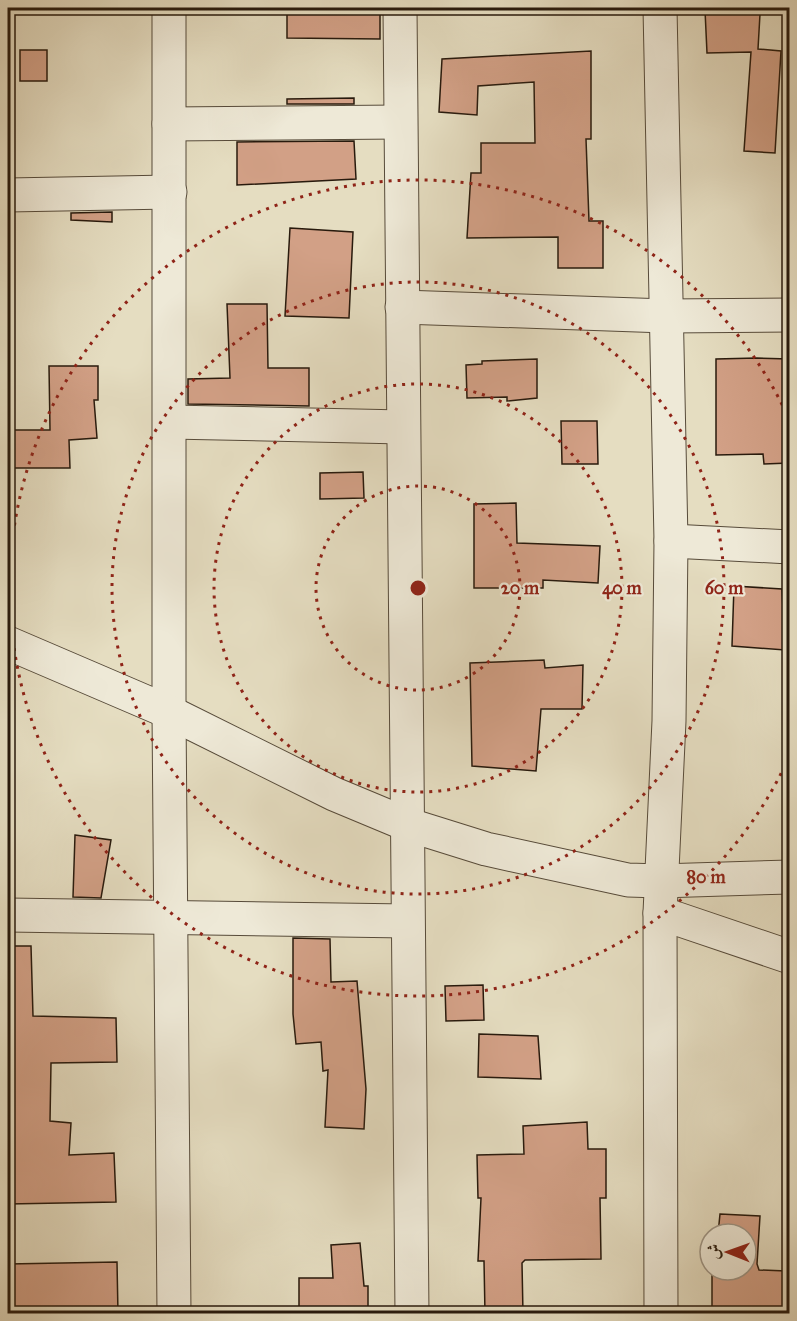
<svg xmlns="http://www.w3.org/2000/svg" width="797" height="1321" font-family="'IM FELL Great Primer',Amiri,serif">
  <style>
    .building { fill: #d2a086; stroke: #281a0d; stroke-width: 1.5 }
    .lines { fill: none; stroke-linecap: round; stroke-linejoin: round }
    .street-casing { stroke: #574b3a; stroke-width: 35 }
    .street { stroke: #eee9d7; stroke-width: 33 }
    .ring { fill: none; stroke: #8f2418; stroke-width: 3; stroke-dasharray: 3 6 }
    .centre { fill: #8f2418; stroke: #eee9d7; stroke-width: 3 }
    .ring-label { font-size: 18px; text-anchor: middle; font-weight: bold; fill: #8f2418; stroke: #eee9d7; stroke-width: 4.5; stroke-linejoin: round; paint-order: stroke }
  </style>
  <rect width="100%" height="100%" fill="#e5ddc1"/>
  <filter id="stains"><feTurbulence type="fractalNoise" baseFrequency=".00333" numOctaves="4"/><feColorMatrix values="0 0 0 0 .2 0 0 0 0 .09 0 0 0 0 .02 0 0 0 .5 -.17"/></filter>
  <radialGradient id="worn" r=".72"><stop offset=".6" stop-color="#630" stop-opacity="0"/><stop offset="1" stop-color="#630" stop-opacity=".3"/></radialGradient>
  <!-- building -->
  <g class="building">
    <polygon points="287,8 380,8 380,39 287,38"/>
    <polygon points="705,10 760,14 758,49 781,51 775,153 744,151 751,52 707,53"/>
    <rect x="20" y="50" width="27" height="31"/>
    <polygon points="591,51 591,139 586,139 589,221 603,221 603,268 558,268 558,237 467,238 471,173 481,173 481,143 535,143 534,82 478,86 477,115 439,112 442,59"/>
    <polygon points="354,98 354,104 287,104 287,99"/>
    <polygon points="354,141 356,179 237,185 237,142"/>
    <polygon points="112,212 112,222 71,220 71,213"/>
    <polygon points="290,228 353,232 349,318 285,316"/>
    <polygon points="227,304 267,304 268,368 309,368 309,406 188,404 188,379 230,378"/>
    <polygon points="757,358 789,359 789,463 764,464 763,454 716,455 716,359"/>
    <polygon points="537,359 537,398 507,401 507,397 467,398 466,365 482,364 482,361"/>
    <polygon points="49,366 98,366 98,400 94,400 97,438 69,440 70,468 8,468 8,430 50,430"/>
    <polygon points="561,421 597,421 598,464 562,464"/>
    <polygon points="363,472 364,498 320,499 320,473"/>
    <polygon points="516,503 517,543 600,546 598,583 543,580 543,588 474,588 474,504"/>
    <polygon points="734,586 782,589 785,650 732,646"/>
    <polygon points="544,660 545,668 583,665 582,709 541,709 536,771 472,766 470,663"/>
    <polygon points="75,835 111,840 101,898 73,897"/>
    <polygon points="293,938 330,939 331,982 357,981 366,1089 364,1129 325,1127 328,1070 323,1071 321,1042 296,1044 293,1014"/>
    <polygon points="8,946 31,946 33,1016 116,1018 117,1062 51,1063 50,1121 71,1123 69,1155 114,1153 116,1202 8,1204"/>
    <polygon points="483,985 484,1020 446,1021 445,986"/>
    <polygon points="479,1034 538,1036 541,1079 478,1077"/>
    <polygon points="587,1122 588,1149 606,1149 606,1198 600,1198 601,1259 525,1260 522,1263 523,1314 485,1314 484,1261 478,1261 481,1198 478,1198 477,1155 524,1154 523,1126"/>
    <polygon points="720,1214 760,1216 757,1264 759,1270 786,1271 784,1314 712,1314 712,1270 746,1270 746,1234 718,1234"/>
    <polygon points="360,1243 364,1286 368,1286 368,1314 325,1314 325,1309 299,1309 299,1278 333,1278 331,1245"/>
    <polygon points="117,1262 118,1314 8,1314 8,1264"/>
  </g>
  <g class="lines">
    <defs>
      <g id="street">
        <polyline points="169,8 169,712 174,1314"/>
        <polyline points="400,8 412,1314"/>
        <polyline points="660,8 671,541 669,721 660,913 661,1314"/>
        <polyline points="169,124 400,122"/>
        <polyline points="8,195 170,192"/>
        <polyline points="402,307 666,316 790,315"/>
        <polyline points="170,422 403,427"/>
        <polyline points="671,541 790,547"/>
        <polyline points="8,643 169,712 334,794 406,824 486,849 628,880 660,881 790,877"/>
        <polyline points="660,913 790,957"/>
        <polyline points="8,915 407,921"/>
      </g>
    </defs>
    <!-- street casing -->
    <use href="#street" class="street-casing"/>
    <!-- street -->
    <use href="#street" class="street"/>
  </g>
  <!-- distance rings -->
  <g class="ring">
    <circle cx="418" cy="588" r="102"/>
    <circle cx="418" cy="588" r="204"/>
    <circle cx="418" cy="588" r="306"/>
    <path d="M789 757A408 408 0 1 1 789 419"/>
  </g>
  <circle cx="418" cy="588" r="9" class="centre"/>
  <g class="ring-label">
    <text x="520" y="594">20 m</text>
    <text x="622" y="594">40 m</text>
    <text x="724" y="594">60 m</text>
    <text x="706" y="883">80 m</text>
  </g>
  <!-- margin -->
  <rect width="797" height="1321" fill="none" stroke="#e5ddc1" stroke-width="30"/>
  <rect x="9" y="9" width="779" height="1303" fill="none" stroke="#281a0d" stroke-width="3"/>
  <rect x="15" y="15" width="767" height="1291" fill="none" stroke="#281a0d" stroke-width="1.5"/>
  <!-- north arrow -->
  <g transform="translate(728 1252) rotate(271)"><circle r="28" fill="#eee9d7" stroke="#9f9686" stroke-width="1.5"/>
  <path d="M0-4.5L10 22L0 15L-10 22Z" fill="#8f2418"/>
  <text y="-9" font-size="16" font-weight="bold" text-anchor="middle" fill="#281a0d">ش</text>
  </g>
  <rect width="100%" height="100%" filter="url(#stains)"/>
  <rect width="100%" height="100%" fill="url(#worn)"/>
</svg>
